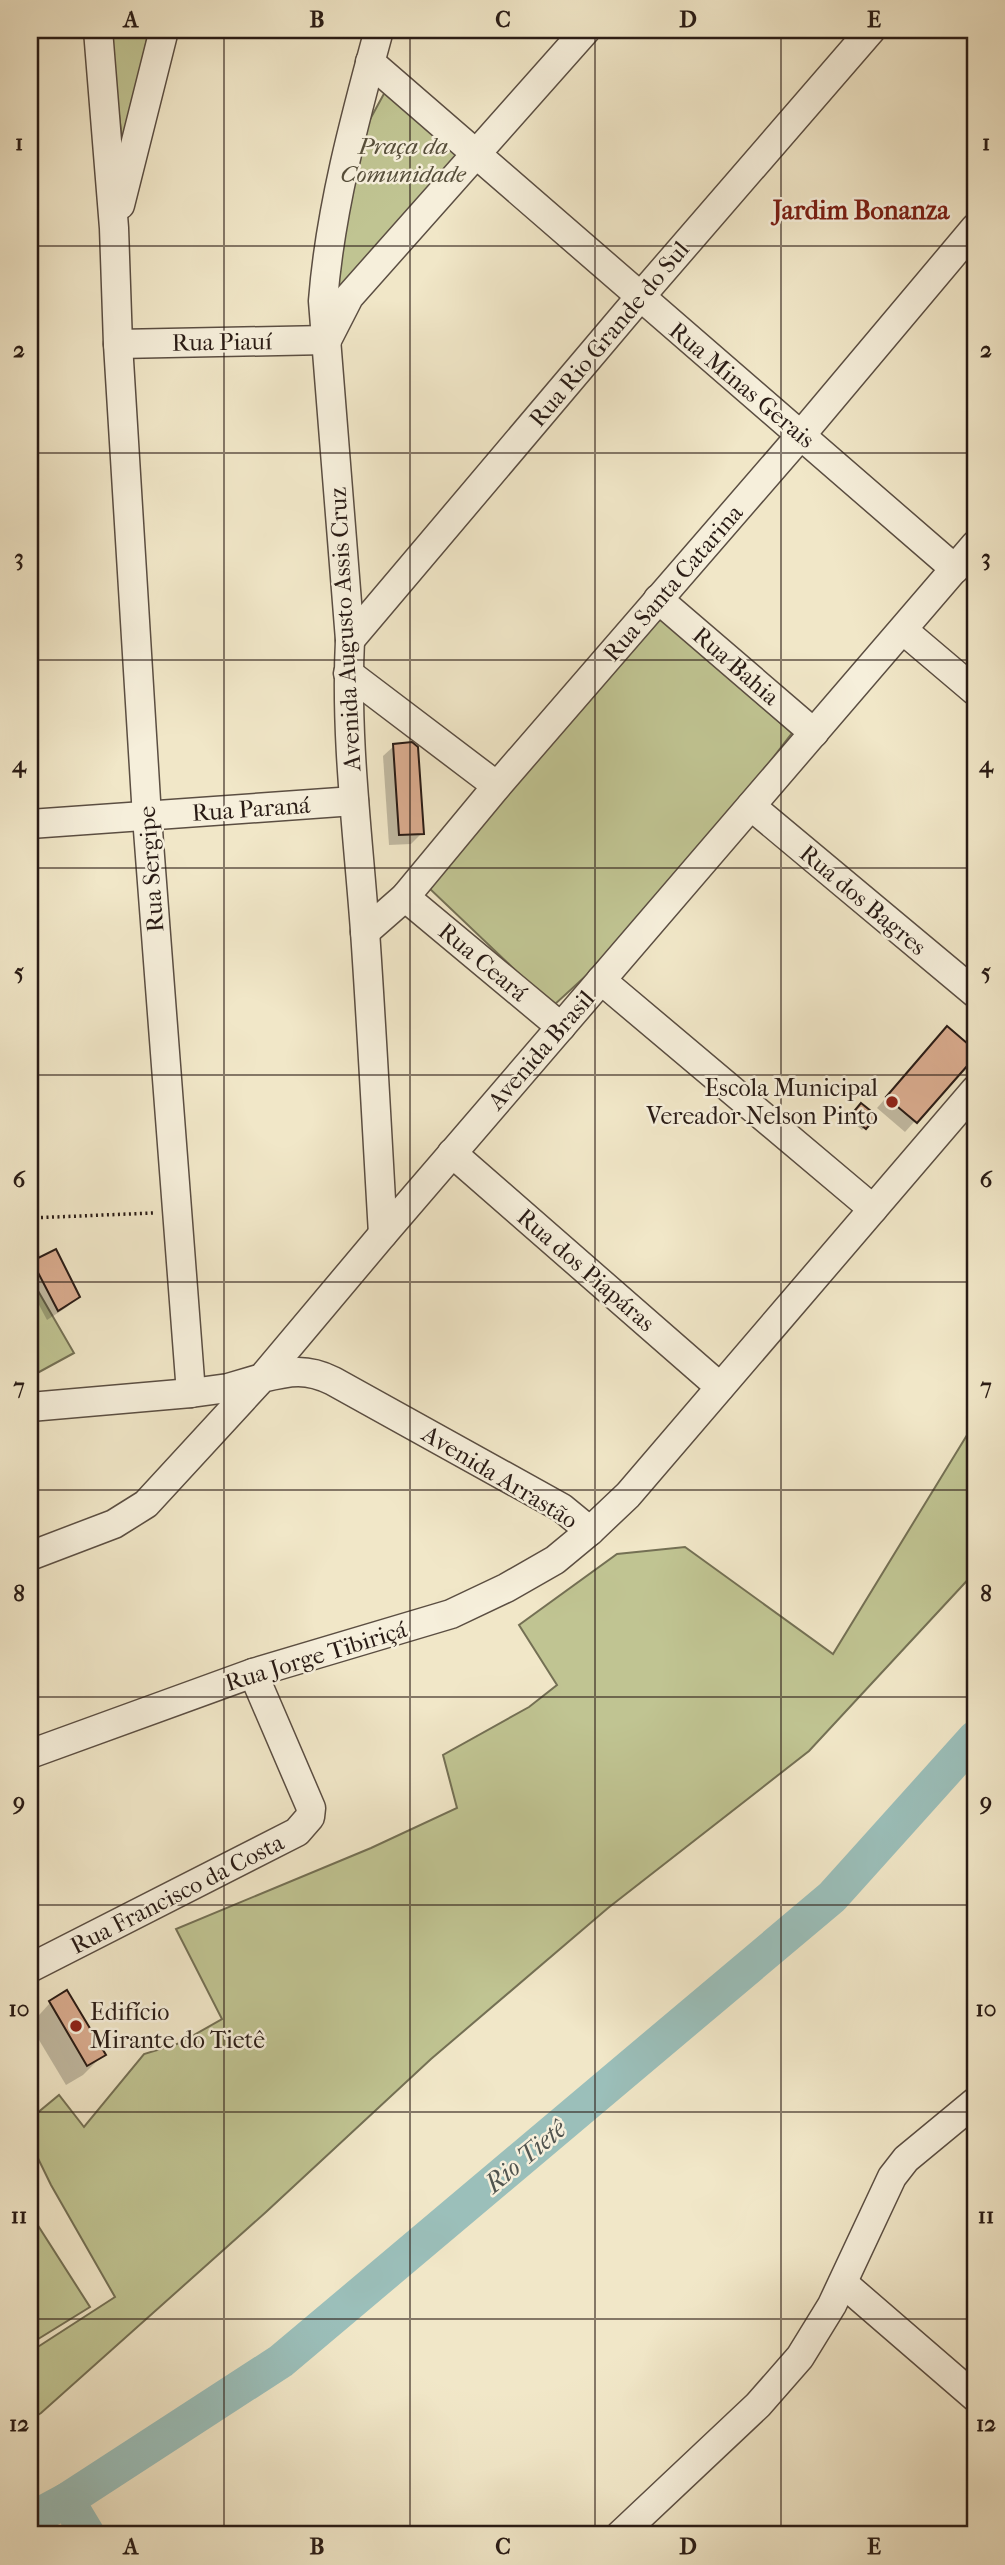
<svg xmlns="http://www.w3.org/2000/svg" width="1005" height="2565" font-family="'IM FELL French Canon',serif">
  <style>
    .green { fill: #c0c492; stroke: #747054; stroke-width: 2 }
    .shadow { fill: #0003 }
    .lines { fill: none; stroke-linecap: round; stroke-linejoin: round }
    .river { stroke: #9bbfba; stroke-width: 35 }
    .building { fill: #daac8f; stroke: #291b15; stroke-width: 2 }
    .minor-casing { stroke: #5b4e42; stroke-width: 31 }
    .path { stroke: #291b15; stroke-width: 3.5; stroke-dasharray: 2 3.5; stroke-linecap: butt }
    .minor { stroke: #f6efdb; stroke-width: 28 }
    .grid { fill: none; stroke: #291b15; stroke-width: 2; stroke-opacity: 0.55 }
    .poi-dot { fill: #8f2418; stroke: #f6efdb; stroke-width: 2.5 }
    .labels { text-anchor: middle; stroke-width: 5; stroke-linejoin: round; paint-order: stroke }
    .park-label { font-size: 24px; font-style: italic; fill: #564e3a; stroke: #f6efdb }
    .street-label { font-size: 24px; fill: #291b15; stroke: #f6efdb }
    .poi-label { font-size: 24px; fill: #291b15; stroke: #f6efdb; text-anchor: end }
    .neighbourhood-label { font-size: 26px; font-weight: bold; fill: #7a1f14; stroke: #f6efdb }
    .water-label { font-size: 26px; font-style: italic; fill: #51544f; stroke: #f6efdb }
    .neatline { fill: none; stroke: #291b15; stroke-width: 2.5 }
    .grid-label { font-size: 23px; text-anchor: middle; font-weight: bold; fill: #291b15 }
  </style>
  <rect width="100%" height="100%" fill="#f1e7c8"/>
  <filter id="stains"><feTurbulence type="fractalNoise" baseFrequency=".00286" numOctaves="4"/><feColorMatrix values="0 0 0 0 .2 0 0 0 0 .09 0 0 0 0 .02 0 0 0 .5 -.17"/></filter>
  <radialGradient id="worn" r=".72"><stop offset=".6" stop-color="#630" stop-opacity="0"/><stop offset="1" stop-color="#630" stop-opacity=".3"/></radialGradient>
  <!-- green -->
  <g class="green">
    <polygon points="125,32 148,35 123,148 110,39"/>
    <polygon points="386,90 468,153 338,297 334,284 362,134"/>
    <polygon points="656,615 792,733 743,797 589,973 553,1006 429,888"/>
    <polygon points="30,1277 74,1353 30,1377"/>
    <polygon points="975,1422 975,1572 809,1751 608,1908 431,2059 266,2212 41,2413 30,2420 30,2352 115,2297 51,2185 30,2142 30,2119 59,2095 84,2127 144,2054 180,2043 222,2019 176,1929 371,1848 457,1808 443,1755 529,1707 557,1685 519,1625 617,1554 685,1547 833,1654"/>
    <polygon points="30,2213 90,2307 30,2344"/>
  </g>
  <!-- shadow -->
  <g class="shadow">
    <polygon points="394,746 422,833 411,844 389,845 383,756"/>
    <polygon points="947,1029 975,1054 905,1132 877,1108"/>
    <polygon points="861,1105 875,1116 862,1130 849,1119"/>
    <polygon points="37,1234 40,1259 78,1296 67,1307 47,1320 30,1288 30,1235"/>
    <polygon points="50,2003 104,2054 83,2075 66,2085 30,2025"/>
  </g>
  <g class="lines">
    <!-- river -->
    <g class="river">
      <polyline points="67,2500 88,2535"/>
      <polyline points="30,2520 67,2500 281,2361 832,1897 975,1738"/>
    </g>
  </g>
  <!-- building -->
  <g class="building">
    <polygon points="412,742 418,747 424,834 399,835 393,744"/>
    <polygon points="947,1026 975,1050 975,1057 917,1123 886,1097"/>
    <polygon points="861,1103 877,1116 866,1129 850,1116"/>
    <polygon points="56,1249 80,1297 58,1311 32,1261"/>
    <polygon points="67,1990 106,2055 87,2066 49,2001"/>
  </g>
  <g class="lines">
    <defs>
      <g id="minor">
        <polyline points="98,30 114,228 118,344 147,817 191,1393"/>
        <path d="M379,30C355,118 330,210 323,301L350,640C345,737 358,835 365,931C372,1032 377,1133 383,1234"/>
        <polyline points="370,62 955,569"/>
        <polyline points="120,205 164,30"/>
        <polyline points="118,344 327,340 349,297 586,30"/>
        <polyline points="658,599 814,733"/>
        <polyline points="903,630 975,691"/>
        <polyline points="350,640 640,297 871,30"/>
        <polyline points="348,673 497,786"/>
        <polyline points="751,806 975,993"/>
        <polyline points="30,824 354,801"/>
        <polyline points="405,897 561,1027"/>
        <polyline points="365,932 405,897 497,786 801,435 975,228"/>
        <polyline points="601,980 873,1209"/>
        <polyline points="452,1153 720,1387"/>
        <polyline points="30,1407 191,1393 228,1388 262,1378 383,1234 975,545"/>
        <path d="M30,1556L114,1524L146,1504L262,1378C290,1371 307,1368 333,1381L562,1508L590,1531"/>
        <polyline points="30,1754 253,1673 451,1614 506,1588 555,1560 590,1531 628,1495 975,1090"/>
        <polyline points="30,1968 297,1832 310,1817 311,1808 253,1673"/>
        <polyline points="843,2283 975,2397"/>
        <polyline points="620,2535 758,2405 800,2357 832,2305 892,2177 906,2159 975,2102"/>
      </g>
    </defs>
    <!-- minor casing -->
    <use href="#minor" class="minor-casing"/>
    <!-- path -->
    <polyline class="path" points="30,1218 153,1213"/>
    <!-- minor -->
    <use href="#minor" class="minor"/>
  </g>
  <!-- grid -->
  <path class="grid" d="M224,30V2535M410,30V2535M595,30V2535M781,30V2535M30,246H975M30,453H975M30,660H975M30,868H975M30,1075H975M30,1282H975M30,1490H975M30,1697H975M30,1905H975M30,2112H975M30,2319H975"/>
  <!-- markers -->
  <g class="poi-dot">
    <circle cx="892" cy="1102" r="7"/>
    <circle cx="76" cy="2026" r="7"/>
  </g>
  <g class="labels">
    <!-- park labels -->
    <g class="park-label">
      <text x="403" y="154">Praça da<tspan x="403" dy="28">Comunidade</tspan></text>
    </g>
    <!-- street labels -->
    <g class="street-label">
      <text transform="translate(609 334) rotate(-50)" y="8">Rua Rio Grande do Sul</text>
      <text transform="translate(222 342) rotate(-1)" y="8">Rua Piauí</text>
      <text transform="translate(742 385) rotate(40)" y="8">Rua Minas Gerais</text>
      <text transform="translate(673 583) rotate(-49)" y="8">Rua Santa Catarina</text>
      <text transform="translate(345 629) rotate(-93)" y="8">Avenida Augusto Assis Cruz</text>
      <text transform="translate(736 666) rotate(41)" y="8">Rua Bahia</text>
      <text transform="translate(251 809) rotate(-4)" y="8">Rua Paraná</text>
      <text transform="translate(151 869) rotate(-94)" y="8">Rua Sergipe</text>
      <text transform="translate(863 900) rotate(40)" y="8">Rua dos Bagres</text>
      <text transform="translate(483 962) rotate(40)" y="8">Rua Ceará</text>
      <text transform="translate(541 1050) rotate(-49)" y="8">Avenida Brasil</text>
      <text transform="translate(586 1270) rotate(41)" y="8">Rua dos Piapáras</text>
      <text transform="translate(500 1477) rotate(31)" y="8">Avenida Arrastão</text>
      <text transform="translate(316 1656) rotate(-17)" y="8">Rua Jorge Tibiriçá</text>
      <text transform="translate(177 1894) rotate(-27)" y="8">Rua Francisco da Costa</text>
    </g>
    <!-- poi labels -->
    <g class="poi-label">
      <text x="878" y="1096">Escola Municipal<tspan x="878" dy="28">Vereador Nelson Pinto</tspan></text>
      <text x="90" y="2020" text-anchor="start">Edifício<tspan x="90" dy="28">Mirante do Tietê</tspan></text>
    </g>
    <!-- neighbourhood labels -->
    <g class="neighbourhood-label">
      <text x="861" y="219">Jardim Bonanza</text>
    </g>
    <!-- water labels -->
    <g class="water-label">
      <text transform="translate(525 2156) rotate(-40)" y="9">Rio Tietê</text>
    </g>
  </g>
  <!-- margin -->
  <rect width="1005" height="2565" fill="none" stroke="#f1e7c8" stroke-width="77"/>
  <rect x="38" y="38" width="929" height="2488" class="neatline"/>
  <g class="grid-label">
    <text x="131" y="27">A</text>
    <text x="317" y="27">B</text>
    <text x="503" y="27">C</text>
    <text x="688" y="27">D</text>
    <text x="874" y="27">E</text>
    <text x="19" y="150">1</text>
    <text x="986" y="150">1</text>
    <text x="19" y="357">2</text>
    <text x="986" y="357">2</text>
    <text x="19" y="565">3</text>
    <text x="986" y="565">3</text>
    <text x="19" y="772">4</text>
    <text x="986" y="772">4</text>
    <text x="19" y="979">5</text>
    <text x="986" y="979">5</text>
    <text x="19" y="1187">6</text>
    <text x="986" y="1187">6</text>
    <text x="19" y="1394">7</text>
    <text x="986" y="1394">7</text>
    <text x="19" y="1601">8</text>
    <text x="986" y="1601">8</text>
    <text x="19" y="1809">9</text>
    <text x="986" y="1809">9</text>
    <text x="19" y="2016">10</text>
    <text x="986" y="2016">10</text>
    <text x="19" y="2223">11</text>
    <text x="986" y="2223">11</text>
    <text x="19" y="2431">12</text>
    <text x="986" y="2431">12</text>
    <text x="131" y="2554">A</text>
    <text x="317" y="2554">B</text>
    <text x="503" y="2554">C</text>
    <text x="688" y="2554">D</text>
    <text x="874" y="2554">E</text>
  </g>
  <rect width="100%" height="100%" filter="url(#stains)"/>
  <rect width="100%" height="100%" fill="url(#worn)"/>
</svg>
